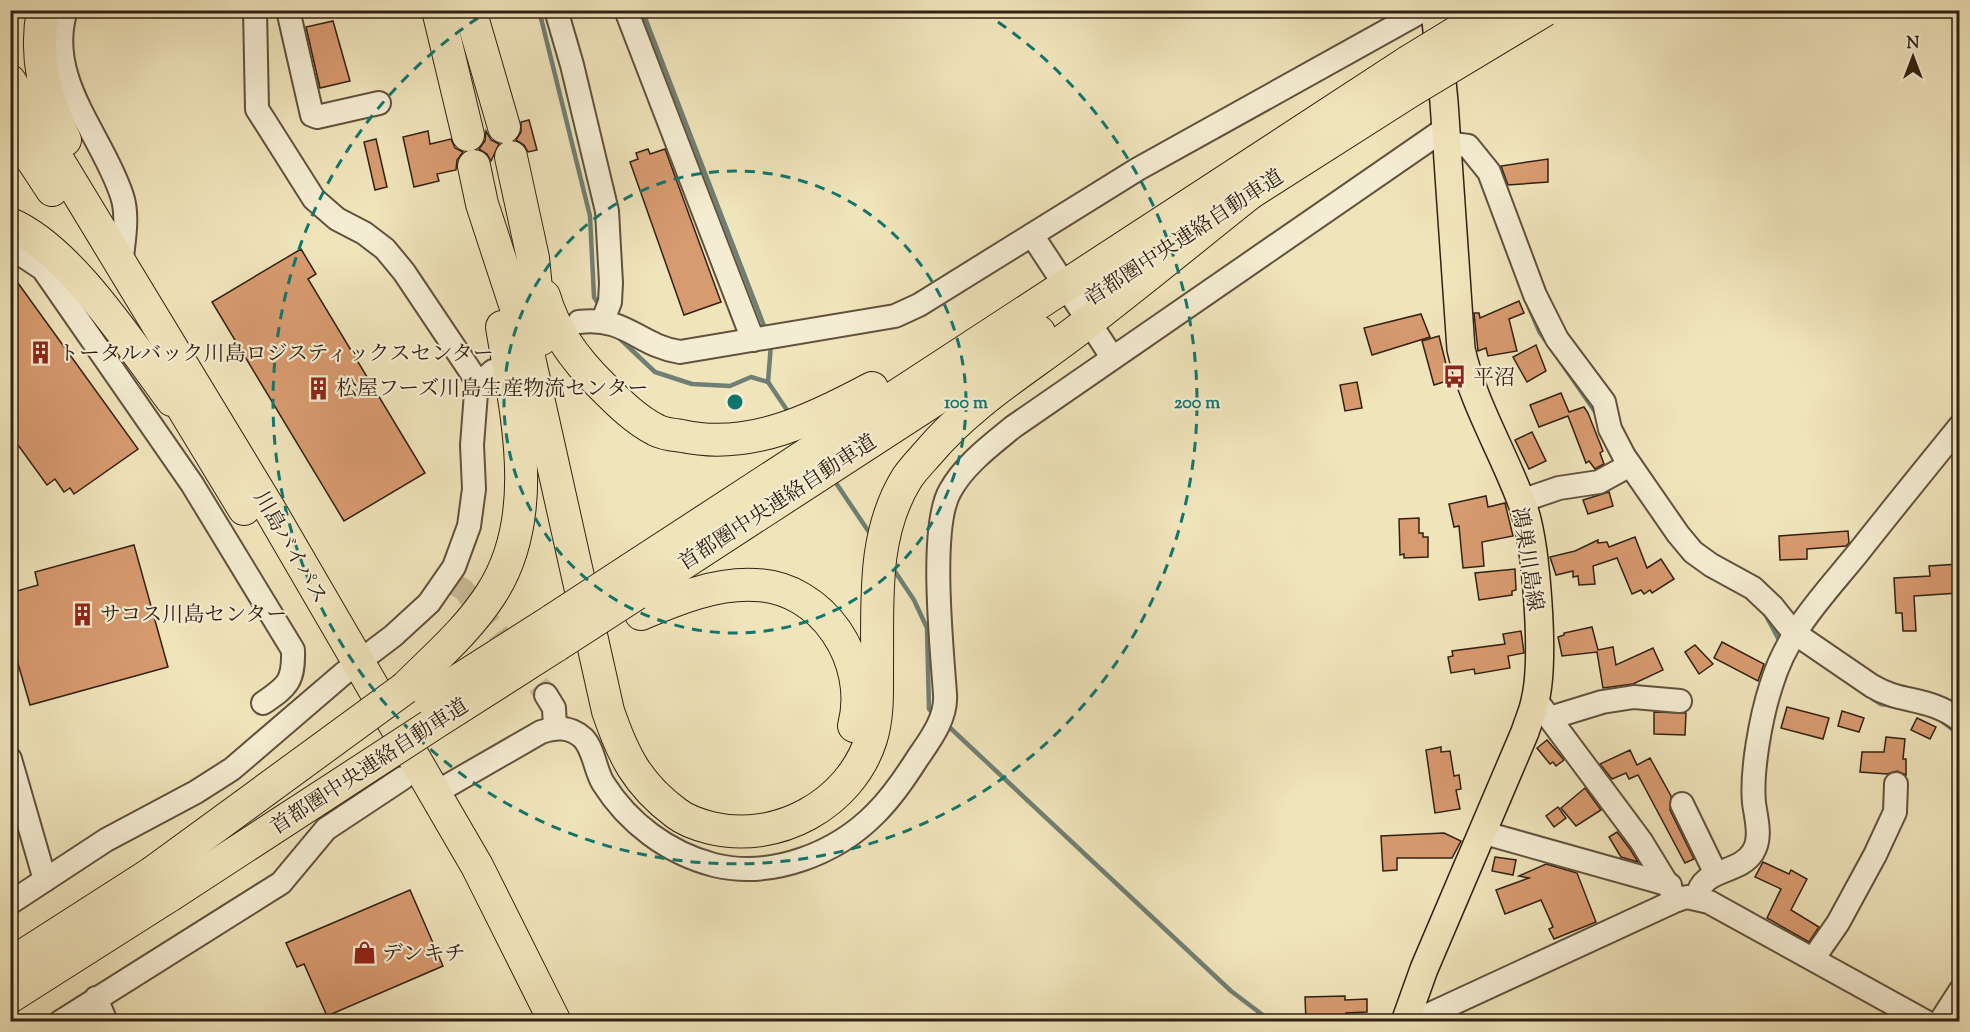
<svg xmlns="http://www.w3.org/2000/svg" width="1970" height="1032" font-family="'Sorts Mill Goudy','Noto Serif JP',serif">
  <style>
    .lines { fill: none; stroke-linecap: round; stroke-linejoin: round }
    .stream { stroke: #707f74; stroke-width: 4.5 }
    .building { fill: #d89a6f; stroke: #312113; stroke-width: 1.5 }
    .minor-tunnel { stroke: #cabd99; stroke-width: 22; stroke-dasharray: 22 11; stroke-linecap: butt }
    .minor-casing { stroke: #61523d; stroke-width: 26 }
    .major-casing { stroke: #312113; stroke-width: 30 }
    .highway-casing { stroke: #312113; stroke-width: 34 }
    .minor { stroke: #f5edd3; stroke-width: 22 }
    .major { stroke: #f0e4bb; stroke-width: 27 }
    .highway { stroke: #f0e4bb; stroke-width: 32 }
    .highway-bridge-casing { stroke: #312113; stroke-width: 34; stroke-linecap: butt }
    .highway-bridge { stroke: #f0e4bb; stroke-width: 32 }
    .ring { fill: none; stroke: #0f766e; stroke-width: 3; stroke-dasharray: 10 8 }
    .labels { text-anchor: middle; stroke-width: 4.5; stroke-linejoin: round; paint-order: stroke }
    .street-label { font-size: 21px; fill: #312113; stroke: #f5edd3 }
    .poi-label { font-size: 21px; fill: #312113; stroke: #f5edd3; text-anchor: start }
    .centre { fill: #0f766e; stroke: #f5edd3; stroke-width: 3 }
    .ring-label { font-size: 18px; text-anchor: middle; font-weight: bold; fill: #0f766e; stroke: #f5edd3; stroke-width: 4.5; stroke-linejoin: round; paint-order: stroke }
  </style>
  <rect width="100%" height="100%" fill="#f0e4bb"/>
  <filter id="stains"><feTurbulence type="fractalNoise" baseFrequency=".00333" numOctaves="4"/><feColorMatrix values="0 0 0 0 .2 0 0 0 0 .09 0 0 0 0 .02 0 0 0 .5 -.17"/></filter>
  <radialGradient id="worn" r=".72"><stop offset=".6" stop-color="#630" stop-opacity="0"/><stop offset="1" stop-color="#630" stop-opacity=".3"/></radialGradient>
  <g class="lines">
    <!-- stream -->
    <g class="stream">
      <polyline points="539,10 590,216 594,297 600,307"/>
      <polyline points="642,10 766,331"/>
      <polyline points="1525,298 1540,333 1548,344"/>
      <polyline points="618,337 655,372 692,384 730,386 751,377 768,382"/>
      <polyline points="771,344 768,382 789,413"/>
      <polyline points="1560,361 1596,413"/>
      <polyline points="834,480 871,535"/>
      <polyline points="892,567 914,600 927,628 929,709 935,715"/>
      <polyline points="1764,612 1779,640 1783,643"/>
      <polyline points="1873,699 1881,704 1893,706"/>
      <polyline points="1943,722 1960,735"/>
      <polyline points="946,724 1231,991 1272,1022"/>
    </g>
  </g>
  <!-- building -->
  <g class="building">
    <polygon points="333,21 350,81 320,88 306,27"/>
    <polygon points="529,120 537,150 528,152 524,145 516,140 521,132 521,122"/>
    <polygon points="428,131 430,144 451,139 455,148 463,152 457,160 456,170 437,174 439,181 414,187 403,137"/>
    <polygon points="486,131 491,140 499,144 491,161 487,154 479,149 485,141"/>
    <polygon points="376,139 387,187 375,190 364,142"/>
    <polygon points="648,149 650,154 665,149 721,302 684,315 630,162 638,159 636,153"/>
    <polygon points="1548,159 1548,182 1508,185 1501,166"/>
    <polygon points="301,249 316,274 308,279 425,473 344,521 212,302"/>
    <polygon points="10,272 138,449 74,494 70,488 64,492 55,479 47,485 10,434"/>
    <polygon points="1519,301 1524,313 1509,319 1517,351 1488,356 1486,348 1478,351 1474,313 1479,313 1480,318"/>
    <polygon points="1421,314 1430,337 1372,355 1364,328"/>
    <polygon points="1439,336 1450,380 1434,385 1422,341"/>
    <polygon points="1536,345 1546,371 1527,382 1513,357"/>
    <polygon points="1357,382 1362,408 1345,411 1340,385"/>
    <polygon points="1561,393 1569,412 1584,407 1588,413 1603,451 1600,453 1604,464 1595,469 1589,461 1586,463 1568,416 1539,427 1530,405"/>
    <polygon points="1532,432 1546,461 1529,469 1515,440"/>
    <polygon points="1609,492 1613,506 1588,514 1583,500"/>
    <polygon points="1486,496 1488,507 1505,503 1513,536 1482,542 1484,566 1463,568 1459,526 1454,527 1449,504"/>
    <polygon points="1419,518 1419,533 1423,533 1423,537 1428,537 1428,557 1404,558 1404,554 1400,555 1399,519"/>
    <polygon points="1848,531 1849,543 1846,546 1807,549 1807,559 1780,560 1779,536"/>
    <polygon points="1635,537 1647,568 1661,559 1674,579 1652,593 1650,590 1644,594 1641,590 1632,594 1617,558 1593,566 1595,584 1579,585 1578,576 1573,577 1573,571 1556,575 1550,557 1575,551 1598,540 1598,543 1607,542 1609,547"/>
    <polygon points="134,545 168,667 30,705 10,636 10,593 38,585 35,572"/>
    <polygon points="1959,564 1959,593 1914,596 1916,631 1903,631 1902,613 1896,613 1894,578 1930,576 1929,566"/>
    <polygon points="1515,569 1516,590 1512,591 1512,595 1479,600 1475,573"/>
    <polygon points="1592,627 1598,650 1613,647 1616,665 1653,648 1663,670 1633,684 1603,688 1597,652 1562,656 1558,637 1564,635 1564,633"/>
    <polygon points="1521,631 1524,653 1508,656 1510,668 1475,674 1474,669 1451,673 1448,657 1453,656 1452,651 1505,644 1503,634"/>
    <polygon points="1722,642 1764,664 1758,681 1714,658"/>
    <polygon points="1695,645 1713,664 1699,674 1685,652"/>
    <polygon points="1787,707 1829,718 1823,739 1781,728"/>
    <polygon points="1842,711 1864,718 1859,732 1838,726"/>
    <polygon points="1654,712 1686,713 1685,735 1654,734"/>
    <polygon points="1917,718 1936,727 1930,739 1911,730"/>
    <polygon points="1886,737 1905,739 1903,759 1906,759 1906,775 1897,771 1887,774 1860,772 1862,752 1884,752"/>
    <polygon points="1547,740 1564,760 1556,766 1553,762 1550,764 1537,748"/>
    <polygon points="1441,747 1441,752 1450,751 1454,776 1459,775 1461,789 1456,790 1460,809 1435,813 1426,750"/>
    <polygon points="1630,750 1637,765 1650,758 1671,796 1670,810 1694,859 1685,863 1638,775 1629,779 1626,773 1612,779 1600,764"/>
    <polygon points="1585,788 1601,810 1576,826 1561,808"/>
    <polygon points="1558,807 1566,818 1554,827 1546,816"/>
    <polygon points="1617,832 1630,849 1638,862 1621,857 1609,837"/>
    <polygon points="1444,833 1461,841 1452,858 1397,858 1397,870 1383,871 1381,836"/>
    <polygon points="1495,857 1516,860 1513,875 1492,871"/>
    <polygon points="1763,862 1789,874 1791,870 1807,879 1791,910 1819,927 1809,942 1767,918 1781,889 1755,877"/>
    <polygon points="1546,864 1577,873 1596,922 1554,939 1549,929 1553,927 1541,900 1505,914 1496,890 1529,878 1519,876"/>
    <polygon points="410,890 443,966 327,1016 304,964 297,967 286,943"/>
    <polygon points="1345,996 1345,1000 1367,999 1367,1012 1346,1013 1346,1015 1334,1016 1334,1020 1306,1021 1305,997"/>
  </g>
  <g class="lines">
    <!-- minor-tunnel -->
    <polyline class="minor-tunnel" points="454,584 464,590 546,695"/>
    <defs>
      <g id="minor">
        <path d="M66,10C44,79 103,136 122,196C129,217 123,244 121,266"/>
        <polyline points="255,10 257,109 314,199 337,219 364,233 385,249 404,272 479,384"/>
        <polyline points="288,10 312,115 317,117 379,103"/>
        <polyline points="556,10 572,65 607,211 611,283 610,302 603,320"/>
        <polyline points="626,10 753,340"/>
        <path d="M1446,143L1468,146L1489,172L1535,295L1557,339L1604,402L1610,429L1624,456L1678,534L1693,552L1711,565L1753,588L1773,607L1793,632L1872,686C1902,704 1928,696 1960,720"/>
        <polyline points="1032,235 1112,357"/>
        <path d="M10,247L43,269L192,484L293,650C294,681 288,686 263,703"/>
        <path d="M579,322C626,316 639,346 680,352L895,316L919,305L1138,169L1424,10"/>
        <polyline points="1521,501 1559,488 1599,482 1630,465"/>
        <polyline points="546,695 554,708 555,727"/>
        <polyline points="1536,700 1641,841 1677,900"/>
        <polyline points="1550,718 1602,702 1634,697 1680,701"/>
        <polyline points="10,759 45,880"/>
        <path d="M435,793L541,732C556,727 570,726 583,738C594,749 595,770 603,783C628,823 668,853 714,865C771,879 836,854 876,813C892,797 905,778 917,759C930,740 947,718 945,694C942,649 929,528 950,491C964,465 991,445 1013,427L1446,128"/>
        <polyline points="1682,804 1716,874"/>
        <polyline points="1481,832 1670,885"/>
        <path d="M1697,898C1701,867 1739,875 1753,852C1762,838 1756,818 1754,803C1751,771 1761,717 1771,686C1787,632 1822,597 1857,554C1891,511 1925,469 1960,426"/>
        <polyline points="10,903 106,840 196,792 232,769 344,673 393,636 429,603 454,567 469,526 474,489 472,445 476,393 479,384 493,371"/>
        <polyline points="1813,959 1838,923 1875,855 1895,812 1896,784"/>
        <polyline points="96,998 106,1022"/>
        <polyline points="1406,1019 1428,1015 1677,900 1687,897 1709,902 1926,1022"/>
        <polyline points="60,1022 281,883 326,829 403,778"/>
        <polyline points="1940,1022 1960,991"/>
      </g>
      <path id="major" d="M1405,1022L1424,969L1525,732C1528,722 1533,712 1535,701C1545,661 1537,546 1523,506C1504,453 1473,404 1461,349L1444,102L1435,10"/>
      <g id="highway">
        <path d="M43,10C34,58 45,97 65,140"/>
        <polyline points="438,10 468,135"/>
        <polyline points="470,10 504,127"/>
        <polyline points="10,81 270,510 477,866 555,1022"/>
        <polyline points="10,126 52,190"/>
        <polyline points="511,157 533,258 541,339"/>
        <path d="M474,166L482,204L522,326L608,711C623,755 637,784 676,813C685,820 699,825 711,828C776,844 850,805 871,739C878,716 877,693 877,669C878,604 871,536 907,478C913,469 921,461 928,453C971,402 1027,369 1079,329C1138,284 1196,236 1254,190"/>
        <polyline points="1236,202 1412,90"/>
        <path d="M10,224C71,250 132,347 172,400"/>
        <path d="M544,296C554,331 577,362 603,387C618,402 636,420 656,430C663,434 674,435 682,436C750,451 814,419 872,388"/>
        <polyline points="164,377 244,509"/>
        <polyline points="631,569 1408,62"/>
        <polyline points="636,594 1039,332"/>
        <path d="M641,614C677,599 715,583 755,585C823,587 871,661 854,726"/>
        <path d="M405,688C435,658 468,630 491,594C542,516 516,412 502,327"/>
        <polyline points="418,706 553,620"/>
        <polyline points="430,726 557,645"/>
        <polyline points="10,964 152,873"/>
        <polyline points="10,997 169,896"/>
      </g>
    </defs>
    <!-- minor casing -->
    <use href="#minor" class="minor-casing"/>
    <!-- major casing -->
    <use href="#major" class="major-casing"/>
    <!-- highway casing -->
    <use href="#highway" class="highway-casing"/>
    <!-- minor -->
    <use href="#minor" class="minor"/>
    <!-- major -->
    <use href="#major" class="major"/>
    <!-- highway -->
    <use href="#highway" class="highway"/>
    <defs>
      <g id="highway-bridge">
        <polyline points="1408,62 1493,10"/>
        <polyline points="1412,90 1545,10"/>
        <polyline points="553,620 631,569"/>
        <polyline points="557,645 636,594"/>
        <polyline points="152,873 405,688"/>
        <polyline points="169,896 430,726"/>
      </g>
    </defs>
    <!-- highway-bridge casing -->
    <use href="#highway-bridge" class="highway-bridge-casing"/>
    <!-- highway-bridge -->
    <use href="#highway-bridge" class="highway-bridge"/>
  </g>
  <!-- distance rings -->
  <g class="ring">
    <circle cx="735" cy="402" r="231"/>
    <path d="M983 12A462 462 0 1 1 487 12"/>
  </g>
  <!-- icons -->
  <defs>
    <symbol id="building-bare" viewBox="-9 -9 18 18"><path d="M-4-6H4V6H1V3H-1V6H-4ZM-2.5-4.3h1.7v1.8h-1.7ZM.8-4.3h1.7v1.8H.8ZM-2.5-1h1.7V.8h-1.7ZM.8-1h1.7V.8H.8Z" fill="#8f2418" stroke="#f5edd3" stroke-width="2.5" paint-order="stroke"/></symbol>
    <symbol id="bus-bare" viewBox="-9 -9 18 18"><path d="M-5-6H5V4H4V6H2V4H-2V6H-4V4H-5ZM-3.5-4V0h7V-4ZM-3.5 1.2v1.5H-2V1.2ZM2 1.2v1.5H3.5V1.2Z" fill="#8f2418" stroke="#f5edd3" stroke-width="2.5" paint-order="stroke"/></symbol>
    <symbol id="shop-bare" viewBox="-9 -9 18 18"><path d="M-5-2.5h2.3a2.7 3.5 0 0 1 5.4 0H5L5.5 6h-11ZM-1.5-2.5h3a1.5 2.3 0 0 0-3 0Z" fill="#8f2418" stroke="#f5edd3" stroke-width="2.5" paint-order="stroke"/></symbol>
  </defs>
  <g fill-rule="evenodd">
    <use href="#building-bare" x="24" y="336" width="33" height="33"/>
    <use href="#bus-bare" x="1438" y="360" width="33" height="33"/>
    <use href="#building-bare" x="302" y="372" width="33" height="33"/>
    <use href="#building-bare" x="66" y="598" width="33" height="33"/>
    <use href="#shop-bare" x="348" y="936" width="33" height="33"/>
  </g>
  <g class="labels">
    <!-- street labels -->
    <g class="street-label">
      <text transform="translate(1184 237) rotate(-33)" y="7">首都圏中央連絡自動車道</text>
      <text transform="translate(777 502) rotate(-33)" y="7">首都圏中央連絡自動車道</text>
      <text transform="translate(291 547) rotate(60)" y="7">川島バイパス</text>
      <text transform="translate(1528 559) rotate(81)" y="7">鴻巣川島線</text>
      <text transform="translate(369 766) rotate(-33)" y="7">首都圏中央連絡自動車道</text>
    </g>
    <!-- poi labels -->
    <g class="poi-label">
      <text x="58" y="360">トータルバック川島ロジスティックスセンター</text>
      <text x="1473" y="384">平沼</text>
      <text x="336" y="395">松屋フーズ川島生産物流センター</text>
      <text x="100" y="621">サコス川島センター</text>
      <text x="382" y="960">デンキチ</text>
    </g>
  </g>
  <circle cx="735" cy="402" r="9" class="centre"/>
  <g class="ring-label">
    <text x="966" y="408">100 m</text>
    <text x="1197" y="408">200 m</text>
  </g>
  <!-- margin -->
  <rect width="1970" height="1032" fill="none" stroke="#f0e4bb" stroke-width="36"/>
  <rect x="12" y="12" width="1946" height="1008" fill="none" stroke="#312113" stroke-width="3"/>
  <rect x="18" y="18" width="1934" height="996" fill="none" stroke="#312113" stroke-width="1.5"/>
  <!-- north arrow -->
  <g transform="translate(1913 57)" stroke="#f5edd3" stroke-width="4.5" paint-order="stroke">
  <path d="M0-4.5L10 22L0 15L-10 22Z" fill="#312113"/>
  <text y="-9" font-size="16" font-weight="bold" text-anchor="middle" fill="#312113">N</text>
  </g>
  <rect width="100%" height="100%" filter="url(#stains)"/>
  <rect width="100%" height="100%" fill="url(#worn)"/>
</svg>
